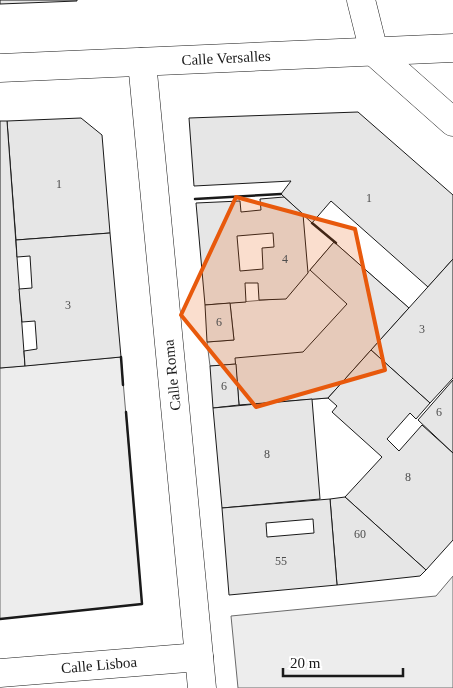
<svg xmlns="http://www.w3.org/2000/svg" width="453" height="688" font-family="'Times New Roman',serif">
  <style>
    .built { fill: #ededed; stroke: #6a6a6a }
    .building { fill: #e6e6e6; stroke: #1a1a1a; fill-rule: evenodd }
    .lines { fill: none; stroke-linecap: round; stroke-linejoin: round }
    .minor-casing { stroke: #1a1a1a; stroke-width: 29 }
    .minor { stroke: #fff; stroke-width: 28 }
    .wall { stroke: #1a1a1a; stroke-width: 2.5 }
    .marked { fill: #e8590c; fill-opacity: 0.2; stroke: #e8590c; stroke-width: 4; stroke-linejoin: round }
    .labels { text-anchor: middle; stroke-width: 4; stroke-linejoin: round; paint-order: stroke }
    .number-label { font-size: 12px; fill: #4d4d4d }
    .street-label { font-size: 15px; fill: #1a1a1a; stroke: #fff }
  </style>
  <rect width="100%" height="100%" fill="#fff"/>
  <!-- built -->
  <g class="built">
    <polygon points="334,242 409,308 328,398 239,405 236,364 210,366 207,342 234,340 230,303 286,298"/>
    <polygon points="121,357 142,604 0,619 0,368"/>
    <polygon points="453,576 453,688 238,688 231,616 436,596"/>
  </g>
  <!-- building -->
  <g class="building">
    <polygon points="0,0 77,0 77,1 0,4"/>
    <polygon points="358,112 453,195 453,259 428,287 331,201 312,223 281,194 291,181 194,186 189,118"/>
    <polygon points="81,118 102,135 110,233 16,240 7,121"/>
    <polygon points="0,121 7,121 25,366 0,368"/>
    <path d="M284,197L303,214L308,273L286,299L259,300L258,283H245L246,302L205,305L196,203L240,201L241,212L261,210L260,199ZM273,233L274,247L262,248L263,269L240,271L237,236Z"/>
    <polygon points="110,233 121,357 25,366 24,351 37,349 35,321 22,322 19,289 32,288 30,256 17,257 16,240"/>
    <polygon points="334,242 409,308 328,398 239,405 235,358 303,352 347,304 310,270"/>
    <polygon points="453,259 453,378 430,403 371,350"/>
    <polygon points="230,303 234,340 207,342 205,305"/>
    <polygon points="371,350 430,403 416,419 410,413 387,439 399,451 422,425 453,453 453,540 426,570 345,497 382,457 332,412 337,406 328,398"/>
    <polygon points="236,364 239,405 213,408 210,366"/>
    <polygon points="453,380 453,453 418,420"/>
    <polygon points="312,399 320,499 222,508 213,408"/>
    <polygon points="345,497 426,570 420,576 337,585 330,499"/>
    <path d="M330,499L337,585L229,595L222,508ZM313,519L314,533L267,537L266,523Z"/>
  </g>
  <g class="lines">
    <defs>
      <g id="minor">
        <polyline points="361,0 374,52 453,122"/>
        <polyline points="142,62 202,688"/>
        <polyline points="0,68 453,48"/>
        <polyline points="0,673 199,657"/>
      </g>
    </defs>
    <!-- minor casing -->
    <use href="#minor" class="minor-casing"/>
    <!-- minor -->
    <use href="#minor" class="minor"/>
    <!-- wall -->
    <g class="wall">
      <polyline points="195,199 281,194"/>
      <polyline points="312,223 336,243"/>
      <polyline points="121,357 123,385"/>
      <polyline points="0,619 142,604 126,412"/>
    </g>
  </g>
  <!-- marked area -->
  <path class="marked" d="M236,197L355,229L385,370L256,407L181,315Z"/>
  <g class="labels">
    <!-- number labels -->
    <g class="number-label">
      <text x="59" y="188">1</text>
      <text x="369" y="202">1</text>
      <text x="285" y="263">4</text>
      <text x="68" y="309">3</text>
      <text x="219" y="326">6</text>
      <text x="422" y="333">3</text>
      <text x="224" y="390">6</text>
      <text x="439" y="416">6</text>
      <text x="267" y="458">8</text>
      <text x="408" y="481">8</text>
      <text x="360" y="538">60</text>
      <text x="281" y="565">55</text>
    </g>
    <!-- street labels -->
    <g class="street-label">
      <text transform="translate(226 58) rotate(-3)" y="5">Calle Versalles</text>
      <text transform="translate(172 375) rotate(-96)" y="5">Calle Roma</text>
      <text transform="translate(99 665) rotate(-5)" y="5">Calle Lisboa</text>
    </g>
  </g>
  <!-- scale -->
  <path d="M283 668v8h120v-8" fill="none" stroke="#1a1a1a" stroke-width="2.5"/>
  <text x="290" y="668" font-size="15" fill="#1a1a1a" stroke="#ffffff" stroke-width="4" paint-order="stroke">20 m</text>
</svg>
